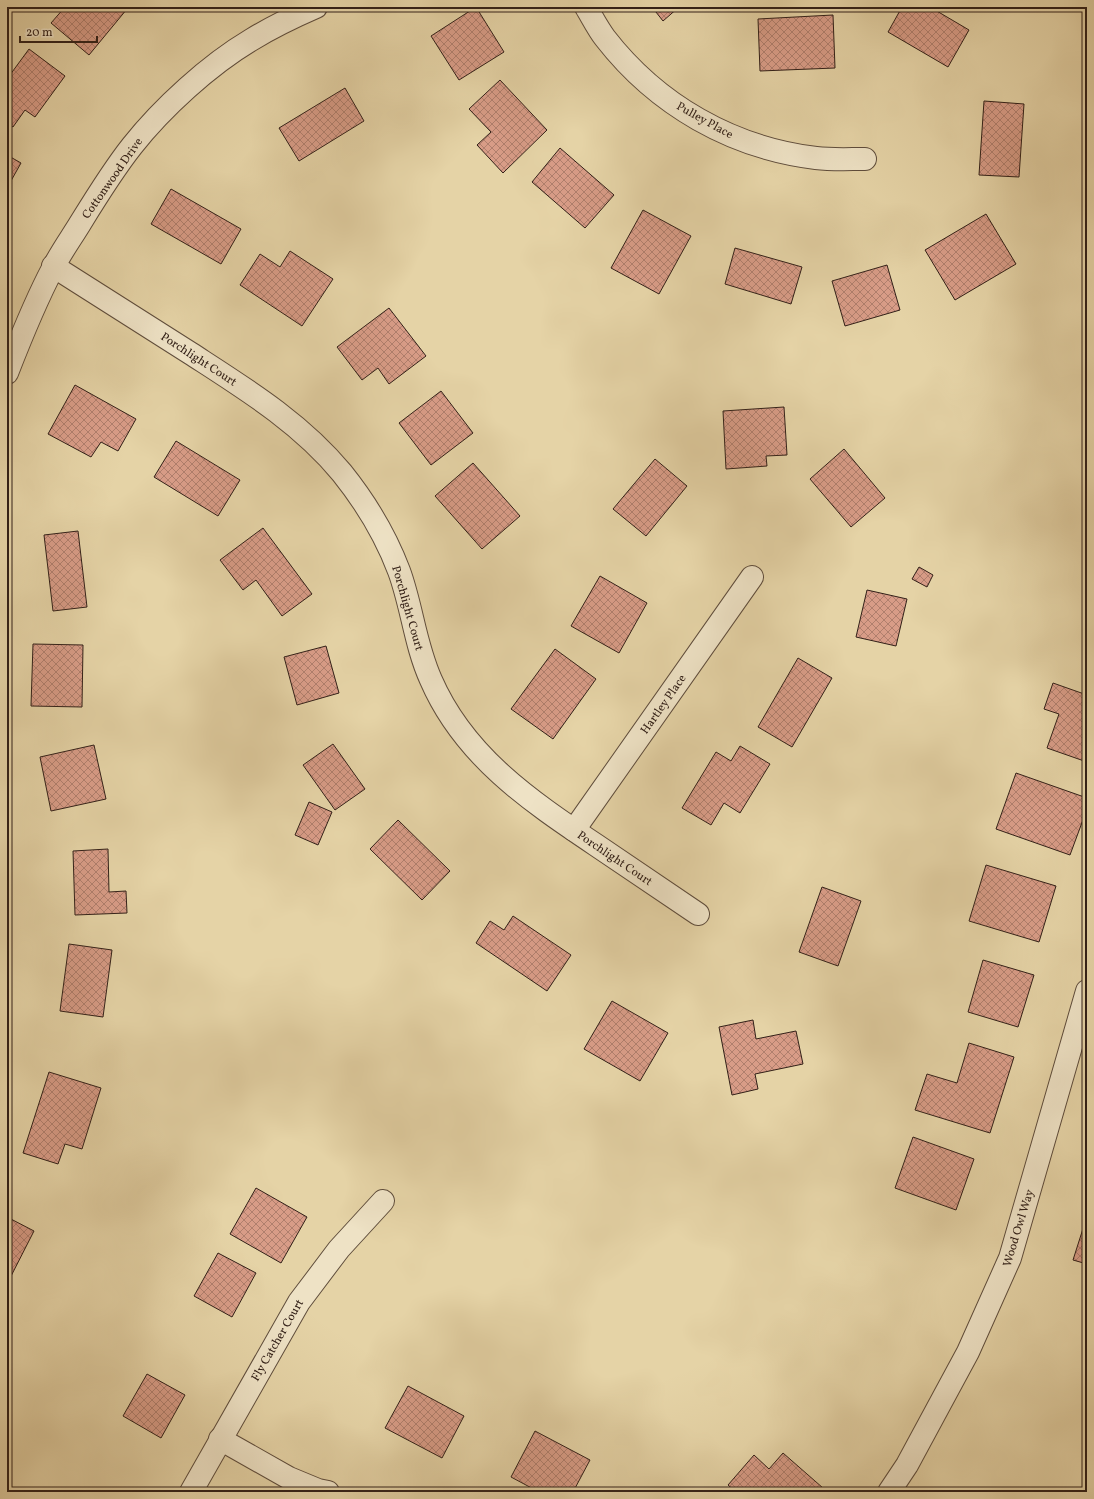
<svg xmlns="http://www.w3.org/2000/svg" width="1094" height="1499" font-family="Vollkorn,serif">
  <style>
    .building { fill: url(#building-cross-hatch); stroke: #322018 }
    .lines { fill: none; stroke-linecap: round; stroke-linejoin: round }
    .street-casing { stroke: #5f4d3c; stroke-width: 24 }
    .street { stroke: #eee2c5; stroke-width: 22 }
    .labels { text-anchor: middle; stroke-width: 4; stroke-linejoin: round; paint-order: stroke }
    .street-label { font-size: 12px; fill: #322018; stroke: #eee2c5 }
  </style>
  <defs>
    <pattern id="building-cross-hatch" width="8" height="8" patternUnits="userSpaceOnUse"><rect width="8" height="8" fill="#d89c87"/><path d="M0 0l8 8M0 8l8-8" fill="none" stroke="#b07f6d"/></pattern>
  </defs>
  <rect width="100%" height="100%" fill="#e5d3a6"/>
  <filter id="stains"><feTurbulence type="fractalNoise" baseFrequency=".005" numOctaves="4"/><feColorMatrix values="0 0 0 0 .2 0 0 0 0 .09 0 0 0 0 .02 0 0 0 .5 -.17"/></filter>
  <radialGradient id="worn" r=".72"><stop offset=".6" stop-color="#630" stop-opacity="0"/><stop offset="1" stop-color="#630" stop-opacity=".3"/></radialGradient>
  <!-- building -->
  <g class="building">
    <polygon points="65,7 125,7 127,9 89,55 51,23"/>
    <polygon points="476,7 504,52 459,80 431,36"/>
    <polygon points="652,7 679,7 663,21"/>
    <polygon points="902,7 930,7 969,30 948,67 888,32"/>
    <polygon points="833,15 835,68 760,71 758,19"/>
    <polygon points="29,49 65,76 35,117 25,110 13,127 7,123 7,79"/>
    <polygon points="500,80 547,130 503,173 477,145 491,132 469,109"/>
    <polygon points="345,88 364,121 299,161 279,128"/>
    <polygon points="984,101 1024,104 1019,177 979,175"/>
    <polygon points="560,148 614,195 585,228 532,182"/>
    <polygon points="7,155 21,163 7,188"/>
    <polygon points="171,189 241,229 221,264 151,224"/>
    <polygon points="643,210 691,236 659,294 611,268"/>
    <polygon points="986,214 1016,264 955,300 925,250"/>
    <polygon points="735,248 802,267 791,304 725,284"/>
    <polygon points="290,251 333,279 302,326 240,285 260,254 280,267"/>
    <polygon points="887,265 900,310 845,326 832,281"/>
    <polygon points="389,308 426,356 389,384 378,368 362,380 337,347"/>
    <polygon points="75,385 136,419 118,451 101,442 91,457 48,434"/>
    <polygon points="441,391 473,433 431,465 399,423"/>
    <polygon points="784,407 787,455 766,456 767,466 726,469 723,411"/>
    <polygon points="176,441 240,480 218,516 154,477"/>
    <polygon points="844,449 885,498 851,527 810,479"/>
    <polygon points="655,459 687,486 646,536 613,509"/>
    <polygon points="473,463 520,516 482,549 435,496"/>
    <polygon points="263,528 312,594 282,616 256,580 243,590 220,560"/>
    <polygon points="78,531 87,607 53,611 44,535"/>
    <polygon points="919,567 933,575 927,587 912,579"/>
    <polygon points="600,576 647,603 619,653 571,626"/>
    <polygon points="867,590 907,599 896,646 856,637"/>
    <polygon points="33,644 83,645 82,707 31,706"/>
    <polygon points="326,646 339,693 297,705 284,657"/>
    <polygon points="555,649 596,679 553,739 511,709"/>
    <polygon points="798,658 832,678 792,747 758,727"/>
    <polygon points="1053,683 1087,695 1087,762 1047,748 1059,714 1044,709"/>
    <polygon points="333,744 365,789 335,810 303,765"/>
    <polygon points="94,745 106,799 51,811 40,757"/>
    <polygon points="740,746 770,764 740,813 724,803 711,825 682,808 716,752 731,761"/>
    <polygon points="1016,773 1087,798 1087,809 1070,855 996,829"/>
    <polygon points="309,802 332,812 318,845 295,835"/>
    <polygon points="398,820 450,871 422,900 370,849"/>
    <polygon points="108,849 109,892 126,891 127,913 75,915 73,851"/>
    <polygon points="986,865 1056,886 1039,942 969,921"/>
    <polygon points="822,887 861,901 838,966 799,952"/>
    <polygon points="513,916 571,955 547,991 476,943 490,921 504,930"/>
    <polygon points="69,944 112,950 103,1017 60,1011"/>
    <polygon points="983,960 1034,975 1018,1027 968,1012"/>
    <polygon points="612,1001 668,1033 640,1081 584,1049"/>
    <polygon points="753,1020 756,1039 796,1031 803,1064 755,1074 758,1089 732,1095 719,1027"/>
    <polygon points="969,1043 1014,1057 990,1133 915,1110 927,1074 957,1083"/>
    <polygon points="49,1072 101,1088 82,1149 65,1144 58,1164 23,1153"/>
    <polygon points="913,1137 974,1159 956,1210 895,1188"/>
    <polygon points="256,1188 307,1217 281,1263 230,1234"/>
    <polygon points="1087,1216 1087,1264 1073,1260"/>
    <polygon points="7,1217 34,1231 7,1284"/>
    <polygon points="218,1253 256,1273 232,1317 194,1296"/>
    <polygon points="147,1374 185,1395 161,1438 123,1416"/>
    <polygon points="408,1386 464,1416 442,1458 385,1428"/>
    <polygon points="535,1431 590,1460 573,1492 539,1492 511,1477"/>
    <polygon points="783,1453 823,1488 820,1492 736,1492 728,1485 754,1455 769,1469"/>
  </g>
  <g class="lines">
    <defs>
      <g id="street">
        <path d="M586,7C592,17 598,29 605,38C657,105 732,148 816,158C832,160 849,159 865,159"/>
        <path d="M53,266C99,295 144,324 190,353C244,388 300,422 342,473C366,503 385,534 399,571C412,606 415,645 431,680C464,756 529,800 596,845C630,868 664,891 698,914"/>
        <path d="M7,373C21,337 35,302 53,268C61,252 72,237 81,222C97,196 113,170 132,146C162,108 209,65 251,40C272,27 293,17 316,7"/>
        <polyline points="574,830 752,577"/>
        <polyline points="220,1439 289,1478 318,1490 328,1492"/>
        <polyline points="191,1492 299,1302 339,1249 383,1201"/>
        <polyline points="889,1492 907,1465 968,1352 1010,1258 1087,991"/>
      </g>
    </defs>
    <!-- street casing -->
    <use href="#street" class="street-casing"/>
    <!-- street -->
    <use href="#street" class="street"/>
  </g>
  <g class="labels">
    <!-- street labels -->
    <g class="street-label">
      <text transform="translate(705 120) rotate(29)" y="4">Pulley Place</text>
      <text transform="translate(112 178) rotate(-55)" y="4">Cottonwood Drive</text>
      <text transform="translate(199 359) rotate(33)" y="4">Porchlight Court</text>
      <text transform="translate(408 608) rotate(74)" y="4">Porchlight Court</text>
      <text transform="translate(663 704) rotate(-55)" y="4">Hartley Place</text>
      <text transform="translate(615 858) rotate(34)" y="4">Porchlight Court</text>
      <text transform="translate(1018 1228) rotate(-73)" y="4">Wood Owl Way</text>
      <text transform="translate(277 1340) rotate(-60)" y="4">Fly Catcher Court</text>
    </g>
  </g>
  <!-- margin -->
  <rect width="1094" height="1499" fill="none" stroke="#e5d3a6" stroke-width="24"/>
  <rect x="8" y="8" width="1078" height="1483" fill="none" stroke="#322018" stroke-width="2"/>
  <rect x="12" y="12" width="1070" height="1475" fill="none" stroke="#322018"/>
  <!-- scale -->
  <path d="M20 36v6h77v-6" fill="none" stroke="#322018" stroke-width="2"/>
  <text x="26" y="36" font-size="12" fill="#322018" stroke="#eee2c5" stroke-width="3" paint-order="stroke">20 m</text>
  <rect width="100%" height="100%" filter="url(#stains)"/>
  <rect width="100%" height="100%" fill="url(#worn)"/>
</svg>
